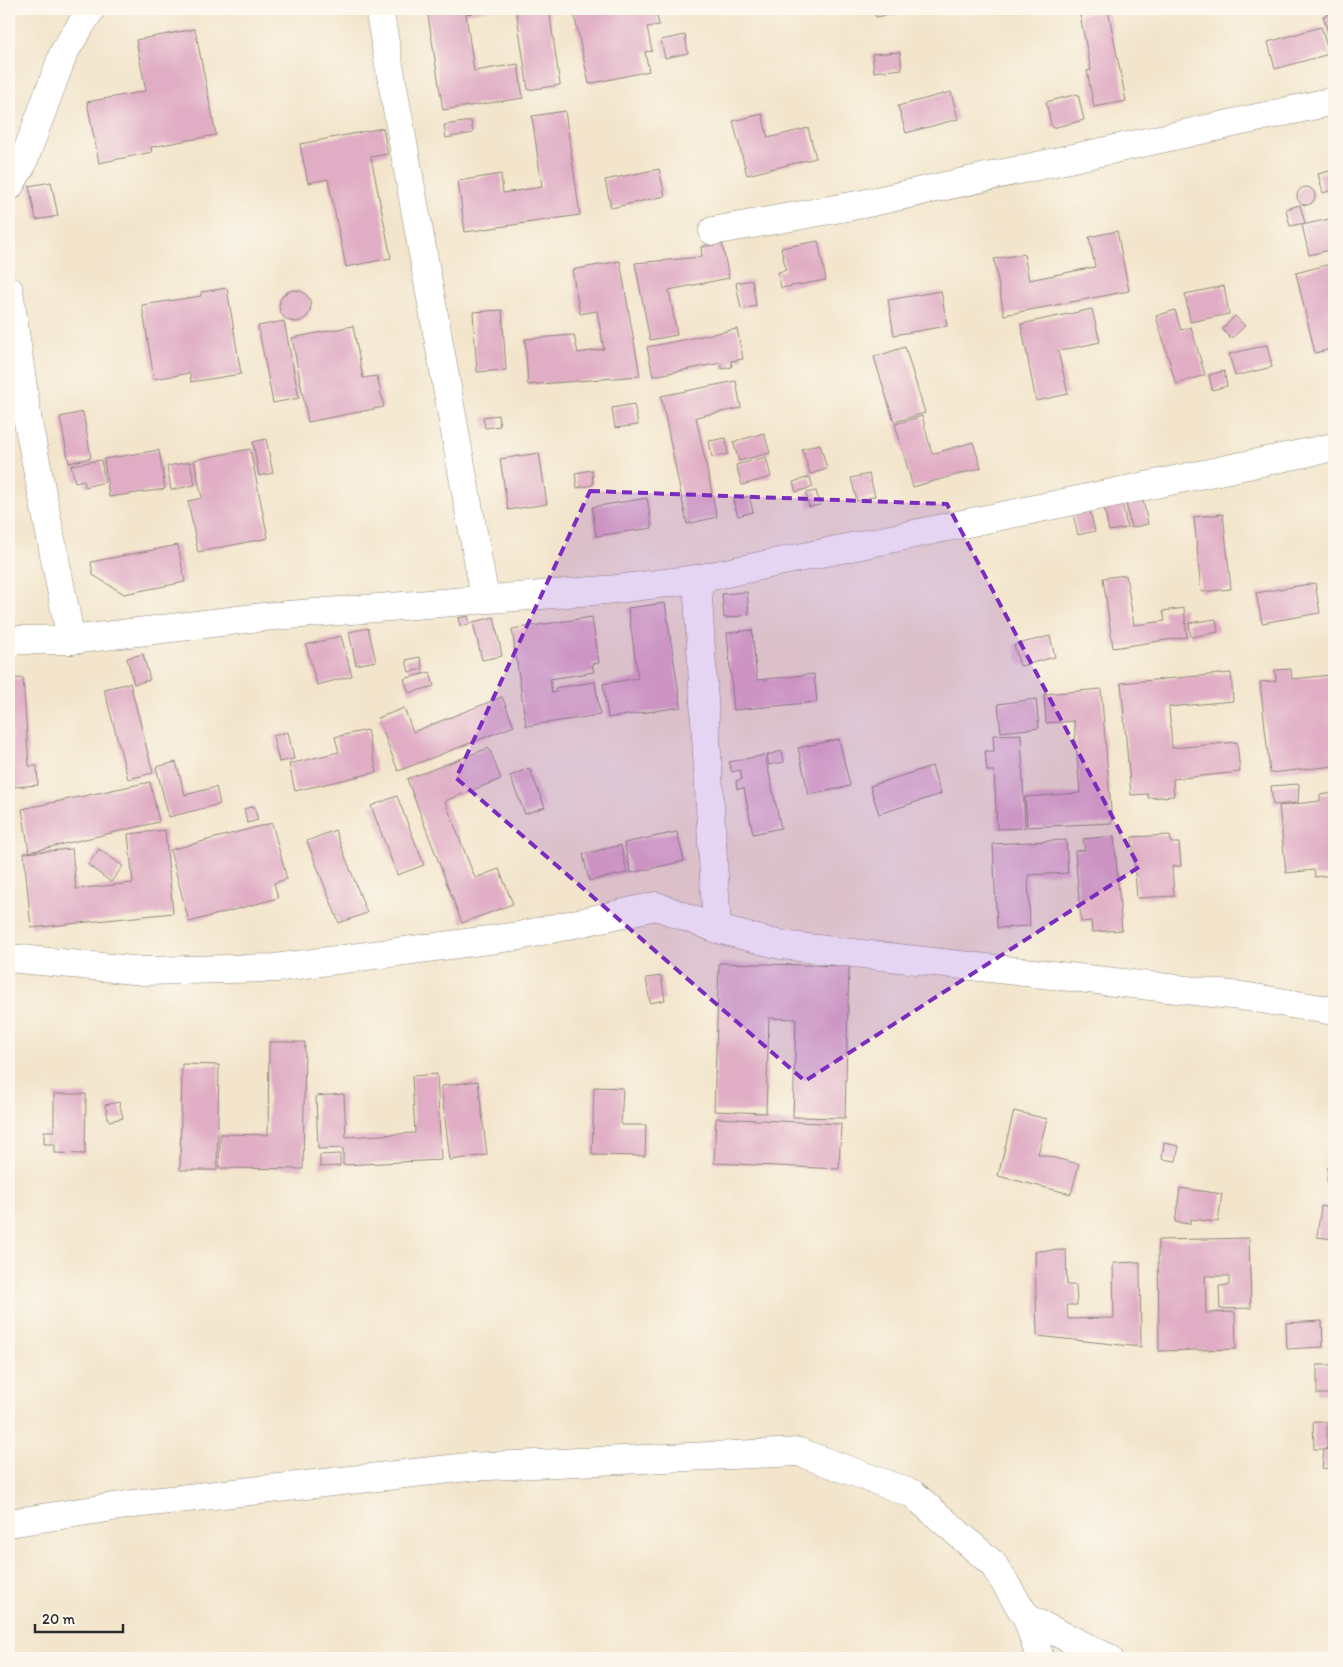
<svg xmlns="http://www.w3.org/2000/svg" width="1343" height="1667" font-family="Itim,sans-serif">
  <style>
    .building { fill: #e0adc5 }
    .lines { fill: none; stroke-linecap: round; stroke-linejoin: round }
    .street-casing { stroke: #8f887c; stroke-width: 29 }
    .street { stroke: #fff; stroke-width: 28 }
    .marked { fill: #7b2cbf; fill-opacity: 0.2; stroke: #7b2cbf; stroke-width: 4; stroke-dasharray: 10 6; stroke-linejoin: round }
  </style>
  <rect width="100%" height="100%" fill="#fbf7ec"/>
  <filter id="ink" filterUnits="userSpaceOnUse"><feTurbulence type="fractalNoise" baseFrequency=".02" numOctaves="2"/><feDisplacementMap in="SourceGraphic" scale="10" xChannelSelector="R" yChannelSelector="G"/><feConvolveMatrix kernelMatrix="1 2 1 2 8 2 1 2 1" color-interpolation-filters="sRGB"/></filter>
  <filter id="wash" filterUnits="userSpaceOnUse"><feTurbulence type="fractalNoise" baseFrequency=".0096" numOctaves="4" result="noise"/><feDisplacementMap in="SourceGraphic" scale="20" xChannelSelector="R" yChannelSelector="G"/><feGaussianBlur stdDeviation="1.12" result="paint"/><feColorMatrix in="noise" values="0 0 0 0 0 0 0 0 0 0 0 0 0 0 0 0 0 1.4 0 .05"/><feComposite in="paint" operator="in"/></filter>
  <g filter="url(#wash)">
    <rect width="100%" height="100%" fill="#f3e5cc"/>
    <g id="blocks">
      <!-- building -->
      <g class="building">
        <polygon points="427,9 494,9 466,14 474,71 518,64 523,98 443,110"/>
        <polygon points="516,9 549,9 560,85 528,90"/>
        <polygon points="573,9 655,9 659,25 647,27 652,51 645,52 649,71 589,84"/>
        <polygon points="874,9 916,9 916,10 876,17"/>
        <polygon points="1108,10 1126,101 1094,107 1087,71 1091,70 1080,15"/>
        <polygon points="1334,12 1334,49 1323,16"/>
        <polygon points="1321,27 1329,54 1275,69 1268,42"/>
        <polygon points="195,29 216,135 151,147 152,152 99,163 87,102 146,91 136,40"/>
        <polygon points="685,35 688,53 665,58 661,40"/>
        <polygon points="900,52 902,69 874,72 872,54"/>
        <polygon points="951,92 958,119 906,133 898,106"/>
        <polygon points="1078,94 1084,120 1052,128 1046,102"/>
        <polygon points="565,111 580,215 465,232 458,181 501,174 503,193 542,187 532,116"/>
        <polygon points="762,114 768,138 808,128 816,158 747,175 733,121"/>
        <polygon points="471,121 473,133 446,138 444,125"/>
        <polygon points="383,128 388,154 371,157 391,258 346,267 328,179 308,183 300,144"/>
        <polygon points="659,169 665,196 611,208 605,180"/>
        <polygon points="1334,170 1334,189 1323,193 1318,174"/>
        <polygon points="51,182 58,216 36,220 29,186"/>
        <circle cx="1306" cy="196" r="9"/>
        <polygon points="1300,205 1305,223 1290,226 1286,209"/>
        <polygon points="1334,218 1334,249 1309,255 1302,225"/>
        <polygon points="1117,231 1129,291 1004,315 994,259 1024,254 1029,280 1095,267 1089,237"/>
        <polygon points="818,241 826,280 781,288 778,272 786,270 781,248"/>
        <polygon points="722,243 729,278 669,290 677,335 650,340 635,263 702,257 701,247"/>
        <polygon points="620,261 640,376 528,385 525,339 574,335 578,353 604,349 597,311 580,314 572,270"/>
        <polygon points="1334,263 1334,296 1332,297 1334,348 1315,353 1296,273"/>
        <polygon points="752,280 756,306 741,309 736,283"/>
        <polygon points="1224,286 1229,314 1190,322 1185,294"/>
        <polygon points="227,288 241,374 191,382 190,373 154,379 142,305 201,296 201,292"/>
        <circle cx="295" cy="306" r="16"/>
        <polygon points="941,291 947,326 894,335 888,300"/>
        <polygon points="1092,309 1100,342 1058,351 1068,394 1036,401 1021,324"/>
        <polygon points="502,310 506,370 477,372 473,312"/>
        <polygon points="1175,310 1181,330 1191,327 1205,375 1176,384 1156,316"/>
        <polygon points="1235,316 1245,326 1231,339 1222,329"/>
        <polygon points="284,321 299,398 273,403 258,326"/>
        <polygon points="353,326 363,378 377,376 384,407 308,422 292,338"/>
        <polygon points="737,329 743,359 731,361 732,367 722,369 721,363 653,376 647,347"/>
        <polygon points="1267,345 1272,367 1235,376 1229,354"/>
        <polygon points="905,347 925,413 894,422 874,357"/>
        <polygon points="1224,371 1227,386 1212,390 1209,375"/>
        <polygon points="736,381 741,408 696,417 717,517 687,524 661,396"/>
        <polygon points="634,404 638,425 615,428 612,408"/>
        <polygon points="83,412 91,458 69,463 60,417"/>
        <polygon points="498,415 500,426 485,428 483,417"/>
        <polygon points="922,416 932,454 973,442 981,468 913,487 895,424"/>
        <polygon points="764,433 770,453 739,461 733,442"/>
        <polygon points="726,438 728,454 712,457 709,441"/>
        <polygon points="266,439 273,473 259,476 253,442"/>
        <polygon points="820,444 827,469 810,474 802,449"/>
        <polygon points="250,449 268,538 198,552 188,501 202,498 194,460"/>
        <polygon points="159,450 165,489 109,497 104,459"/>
        <polygon points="539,453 547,504 508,510 500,459"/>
        <polygon points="766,457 771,477 742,485 736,465"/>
        <polygon points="101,460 105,482 85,487 84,480 75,482 71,465"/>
        <polygon points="190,462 195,485 171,490 167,466"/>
        <polygon points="592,470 593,485 577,488 575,473"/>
        <polygon points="869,474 875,496 857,501 851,478"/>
        <polygon points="810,477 813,487 796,492 793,482"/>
        <polygon points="816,491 820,505 809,507 806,493"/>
        <polygon points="749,496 753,512 738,516 733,500"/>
        <polygon points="647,498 652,528 596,536 592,507"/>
        <polygon points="1143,500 1148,524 1131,528 1126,503"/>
        <polygon points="1122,502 1127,528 1109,531 1104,506"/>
        <polygon points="1090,511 1095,531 1078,535 1073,514"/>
        <polygon points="1223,514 1231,589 1201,592 1194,517"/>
        <polygon points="178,545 185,582 124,594 93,575 91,562"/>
        <polygon points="1126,575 1134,625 1165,621 1163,611 1184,608 1187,637 1113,648 1103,578"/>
        <polygon points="1315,583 1320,613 1262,623 1256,593"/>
        <polygon points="747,592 749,615 724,618 722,594"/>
        <polygon points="665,603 681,707 608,718 603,684 638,678 628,608"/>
        <polygon points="468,616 470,624 460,626 458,618"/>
        <polygon points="494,617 502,656 482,660 473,622"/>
        <polygon points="592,617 599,663 592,664 594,672 550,679 552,693 556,692 555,688 595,682 600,715 526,726 512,629"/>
        <polygon points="1216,619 1218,632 1191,637 1189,623"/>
        <polygon points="368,628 376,661 356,665 349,632"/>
        <polygon points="752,630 757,680 814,674 817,702 734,710 727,633"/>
        <polygon points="341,636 352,676 317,685 306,645"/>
        <polygon points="1050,636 1055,657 1020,666 1014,645"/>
        <polygon points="143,654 150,680 134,684 127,658"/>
        <polygon points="420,657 423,669 409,672 406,660"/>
        <polygon points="1334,663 1334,766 1270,773 1260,682 1276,681 1275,670 1291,669 1292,679 1330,675 1329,664"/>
        <polygon points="430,672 434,686 409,693 404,679"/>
        <polygon points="1231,673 1233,701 1169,707 1172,748 1237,742 1240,772 1173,779 1174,796 1148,798 1148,794 1131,795 1121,683"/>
        <polygon points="23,678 29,766 37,766 38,785 14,787 9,679"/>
        <polygon points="130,683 153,773 128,779 104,689"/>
        <polygon points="1101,689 1112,823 1027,827 1025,797 1080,793 1074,721 1046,723 1044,694"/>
        <polygon points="502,697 514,726 398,771 378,718 404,708 413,732"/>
        <polygon points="1036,699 1039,728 1001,732 998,704"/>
        <polygon points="367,730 377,772 295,791 289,764 339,752 335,737"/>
        <polygon points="288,732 294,759 279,762 273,736"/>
        <polygon points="1021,734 1025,828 997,829 994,771 987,771 985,751 994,751 993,735"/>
        <polygon points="839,739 850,786 809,795 798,748"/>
        <polygon points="489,748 501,779 445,801 475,878 499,869 513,904 462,923 407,779"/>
        <polygon points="782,751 784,762 769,765 767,755"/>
        <polygon points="765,755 781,828 753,834 744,788 737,789 736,781 742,779 740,770 732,772 729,762"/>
        <polygon points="176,762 185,795 216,787 220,804 169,817 156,767"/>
        <polygon points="932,766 941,794 879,814 870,786"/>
        <polygon points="529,768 545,807 525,814 510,776"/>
        <polygon points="150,782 159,822 29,852 22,809"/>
        <polygon points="1299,784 1298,803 1273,805 1271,786"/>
        <polygon points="1334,793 1334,875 1315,877 1314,870 1286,873 1279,806 1320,801 1320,795"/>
        <polygon points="397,796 424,865 397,875 371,806"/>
        <polygon points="254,806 258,820 247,823 244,809"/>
        <polygon points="272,823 287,879 274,883 278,898 189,922 170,850"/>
        <polygon points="165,830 173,913 31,928 24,853 72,849 76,889 133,883 128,834"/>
        <polygon points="335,830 367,913 339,923 307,841"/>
        <polygon points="677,832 684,861 631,873 624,843"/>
        <polygon points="1170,835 1171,843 1179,843 1181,866 1172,866 1174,896 1137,898 1132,837"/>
        <polygon points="1114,836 1122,930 1092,932 1091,921 1081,922 1075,851 1085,850 1083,839"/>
        <polygon points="1066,840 1068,873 1028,875 1030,926 997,928 993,844"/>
        <polygon points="621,845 627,873 589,881 583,854"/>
        <polygon points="99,849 123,866 111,882 88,865"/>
        <polygon points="719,963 849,966 845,1118 793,1117 796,1019 769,1018 766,1113 714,1111"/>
        <polygon points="661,976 665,1000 650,1003 646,978"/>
        <polygon points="269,1042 305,1042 303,1169 219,1168 220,1134 268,1135"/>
        <polygon points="182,1064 219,1065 217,1170 180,1170"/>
        <polygon points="437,1074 441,1160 343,1165 343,1148 318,1149 316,1096 344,1094 346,1137 415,1133 412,1076"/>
        <polygon points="478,1081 487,1155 450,1160 441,1086"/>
        <polygon points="594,1087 623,1088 621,1125 646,1125 645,1156 592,1155"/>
        <polygon points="54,1094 86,1094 85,1154 55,1153 55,1144 44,1144 44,1131 54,1131"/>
        <polygon points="119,1102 123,1118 109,1121 105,1105"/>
        <polygon points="1014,1111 1047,1119 1038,1154 1079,1164 1071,1194 998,1176"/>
        <polygon points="716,1118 841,1124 839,1169 714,1163"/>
        <polygon points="1164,1143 1179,1146 1176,1161 1162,1159"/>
        <polygon points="340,1154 340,1166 320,1167 320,1155"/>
        <polygon points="1328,1167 1334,1167 1334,1183 1327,1182"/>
        <polygon points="1180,1188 1222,1194 1218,1222 1190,1219 1190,1224 1175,1222"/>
        <polygon points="1321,1206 1334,1208 1334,1239 1317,1237"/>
        <polygon points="1249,1238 1251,1308 1220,1309 1219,1286 1229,1285 1229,1276 1205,1276 1206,1313 1235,1312 1236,1349 1159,1351 1158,1240"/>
        <polygon points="1066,1250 1067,1285 1076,1285 1077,1305 1067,1305 1068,1319 1114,1318 1113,1263 1140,1262 1141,1347 1037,1336 1035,1251"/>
        <polygon points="1322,1321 1323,1347 1287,1349 1286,1323"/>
        <rect x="1317" y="1365" width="17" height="29"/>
        <polygon points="1313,1422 1327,1422 1327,1449 1314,1449"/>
        <polygon points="1324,1449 1334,1450 1334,1469 1322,1468"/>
      </g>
    </g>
  </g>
  <g filter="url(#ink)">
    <use href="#blocks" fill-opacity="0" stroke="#8f887c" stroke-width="1"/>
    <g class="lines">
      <defs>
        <g id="street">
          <polyline points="379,9 485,599"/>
          <polyline points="9,187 22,165 64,52 91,9"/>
          <polyline points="713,231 863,204 1334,101"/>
          <polyline points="9,290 28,422 71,640"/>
          <polyline points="697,579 717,929 781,945 1249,997 1334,1011"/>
          <polyline points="9,640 71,640 263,617 617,589 697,579 1334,447"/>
          <polyline points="9,958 144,971 275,968 519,936 656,906 717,929"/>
          <polyline points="9,1523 133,1504 468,1467 799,1452 913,1494 993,1564 1027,1618 1040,1658"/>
          <polyline points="1027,1618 1109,1658"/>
        </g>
      </defs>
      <!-- street casing -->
      <use href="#street" class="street-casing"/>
      <!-- street -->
      <use href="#street" class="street"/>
    </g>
  </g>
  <!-- marked area -->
  <path class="marked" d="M590,491L947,504L1139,867L805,1081L456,778Z"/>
  <!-- margin -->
  <rect width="1343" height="1667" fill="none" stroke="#fbf7ec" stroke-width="30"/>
  <!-- scale -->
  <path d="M35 1624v8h88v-8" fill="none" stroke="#2b2b2b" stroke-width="2.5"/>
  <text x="42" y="1624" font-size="15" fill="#2b2b2b" stroke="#fbf7ec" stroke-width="4" paint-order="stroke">20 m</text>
</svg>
